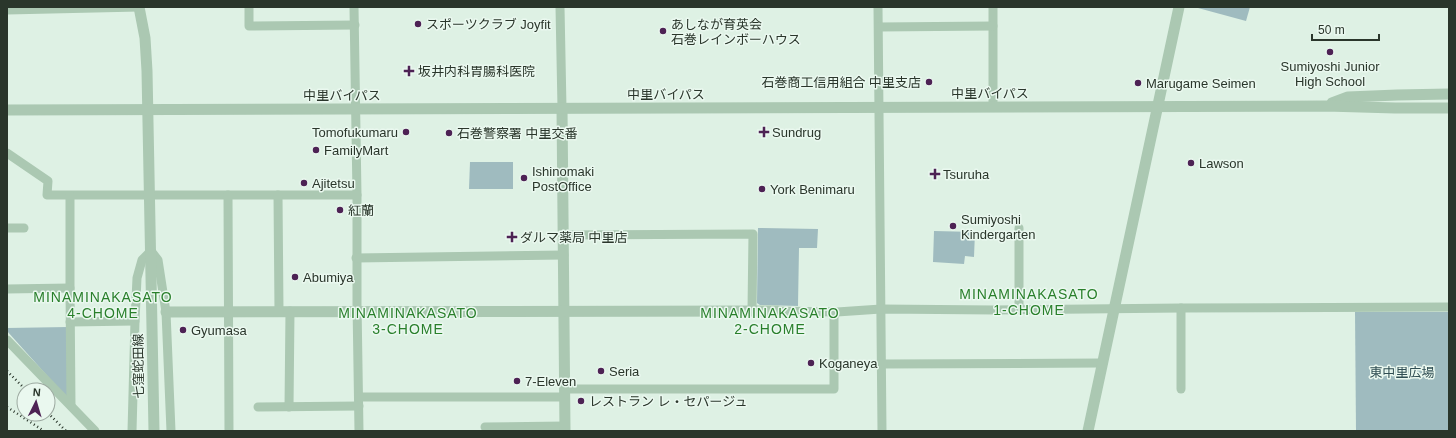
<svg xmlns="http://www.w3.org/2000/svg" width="1456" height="438" font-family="Arial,'Noto Sans JP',sans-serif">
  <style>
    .green { fill: #9fbbbf }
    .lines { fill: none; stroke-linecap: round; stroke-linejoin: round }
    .minor { stroke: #abc8b2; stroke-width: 9 }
    .tertiary { stroke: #abc8b2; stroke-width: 11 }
    .rail { stroke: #2a362b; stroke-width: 2.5; stroke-dasharray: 1 3; stroke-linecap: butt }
    .poi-dot { fill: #4d2254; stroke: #eaf8ef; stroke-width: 1.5 }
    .labels { text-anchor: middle; stroke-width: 3; stroke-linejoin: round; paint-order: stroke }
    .poi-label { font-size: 13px; fill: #2a362b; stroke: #eaf8ef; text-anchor: start }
    .street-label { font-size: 13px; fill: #2a362b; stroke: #eaf8ef }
    .park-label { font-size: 13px; fill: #2f4d52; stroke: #eaf8ef }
    .neighbourhood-label { font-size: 14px; letter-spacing: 1px; fill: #297f2b; stroke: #eaf8ef }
  </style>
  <rect width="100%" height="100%" fill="#def1e4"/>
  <!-- green -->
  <g class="green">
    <polygon points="1198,7 1250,7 1246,21 1198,8"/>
    <polygon points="470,162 513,162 513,189 469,189"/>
    <polygon points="758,228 818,229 817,248 799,248 798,306 760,305 757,303"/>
    <polygon points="934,231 975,232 974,257 965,256 964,264 933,262"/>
    <polygon points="1355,312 1449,312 1449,431 1356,431"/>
    <polygon points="68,327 69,400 7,331 7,328"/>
  </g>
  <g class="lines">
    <!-- minor -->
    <g class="minor">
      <polyline points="249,7 249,26 355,25"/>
      <polyline points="354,7 357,195 357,304 359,431"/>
      <polyline points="560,7 562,108"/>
      <polyline points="878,7 882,431"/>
      <polyline points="993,7 993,107"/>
      <polyline points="7,10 139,7"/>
      <polyline points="879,27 993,26"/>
      <polyline points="7,153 48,181 47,195 357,195"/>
      <polyline points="228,195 229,431"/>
      <polyline points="278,195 279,311"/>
      <polyline points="70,196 70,288 71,405"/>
      <polyline points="7,228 24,228"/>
      <polyline points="1019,228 1019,309"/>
      <polyline points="563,235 753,234 752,311"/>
      <polyline points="356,258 564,255"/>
      <polyline points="7,289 70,288"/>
      <polyline points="1181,308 1181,389"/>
      <polyline points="778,311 837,312 881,309 995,310 1181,308 1449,307"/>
      <polyline points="70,322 135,321"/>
      <polyline points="7,340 95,431"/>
      <polyline points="882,364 1102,363"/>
      <polyline points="564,389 834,389 834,312"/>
      <polyline points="359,397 565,397"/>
      <polyline points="258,407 359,406"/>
      <polyline points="289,407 290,311"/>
      <polyline points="485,427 565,426"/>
      <polyline points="132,431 135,321 137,278 142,260 151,251 158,260 166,312 171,431"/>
    </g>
    <!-- tertiary -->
    <g class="tertiary">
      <polyline points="139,7 145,38 147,71 154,431"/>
      <polyline points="1332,103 1348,97 1397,95 1449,94"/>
      <polyline points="562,108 565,431"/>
      <polyline points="7,110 1326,106 1395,108 1449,108"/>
      <polyline points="166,312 778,311"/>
      <polyline points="1088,431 1179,7"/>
    </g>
    <!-- rail -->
    <g class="rail">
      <polyline points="7,371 26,390"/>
      <polyline points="7,407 44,431"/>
      <polyline points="48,413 66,431"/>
    </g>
  </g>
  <!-- markers -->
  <g class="poi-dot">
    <circle cx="418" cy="24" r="4"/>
    <circle cx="663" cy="31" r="4"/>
    <circle cx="1330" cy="52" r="4"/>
    <path d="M407 65h4v4h4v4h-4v4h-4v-4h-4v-4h4z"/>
    <circle cx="929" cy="82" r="4"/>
    <circle cx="1138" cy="83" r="4"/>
    <circle cx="406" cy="132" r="4"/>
    <path d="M762 126h4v4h4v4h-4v4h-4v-4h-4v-4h4z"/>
    <circle cx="449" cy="133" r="4"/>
    <circle cx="316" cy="150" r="4"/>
    <circle cx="1191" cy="163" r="4"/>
    <path d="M933 168h4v4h4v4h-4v4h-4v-4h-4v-4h4z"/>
    <circle cx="524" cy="178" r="4"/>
    <circle cx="304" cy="183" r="4"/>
    <circle cx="762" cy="189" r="4"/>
    <circle cx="340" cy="210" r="4"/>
    <circle cx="953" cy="226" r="4"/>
    <path d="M510 231h4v4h4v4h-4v4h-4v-4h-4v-4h4z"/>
    <circle cx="295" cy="277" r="4"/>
    <circle cx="183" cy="330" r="4"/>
    <circle cx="811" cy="363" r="4"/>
    <circle cx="601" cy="371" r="4"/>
    <circle cx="517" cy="381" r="4"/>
    <circle cx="581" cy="401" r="4"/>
  </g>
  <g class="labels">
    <!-- poi labels -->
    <g class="poi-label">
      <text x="426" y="29">スポーツクラブ Joyfit</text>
      <text x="671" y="29">あしなが育英会<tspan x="671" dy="15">石巻レインボーハウス</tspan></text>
      <text x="1330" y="71" text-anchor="middle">Sumiyoshi Junior<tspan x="1330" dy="15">High School</tspan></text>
      <text x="418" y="76">坂井内科胃腸科医院</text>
      <text x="921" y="87" text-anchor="end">石巻商工信用組合 中里支店</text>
      <text x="1146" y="88">Marugame Seimen</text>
      <text x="398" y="137" text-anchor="end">Tomofukumaru</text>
      <text x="772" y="137">Sundrug</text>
      <text x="457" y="138">石巻警察署 中里交番</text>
      <text x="324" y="155">FamilyMart</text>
      <text x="1199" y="168">Lawson</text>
      <text x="532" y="176">Ishinomaki<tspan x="532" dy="15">PostOffice</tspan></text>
      <text x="943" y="179">Tsuruha</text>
      <text x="312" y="188">Ajitetsu</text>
      <text x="770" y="194">York Benimaru</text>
      <text x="348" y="215">紅蘭</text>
      <text x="961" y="224">Sumiyoshi<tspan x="961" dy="15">Kindergarten</tspan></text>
      <text x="520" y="242">ダルマ薬局 中里店</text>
      <text x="303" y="282">Abumiya</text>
      <text x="191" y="335">Gyumasa</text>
      <text x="819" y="368">Koganeya</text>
      <text x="609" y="376">Seria</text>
      <text x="525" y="386">7-Eleven</text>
      <text x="589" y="406">レストラン レ・セパージュ</text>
    </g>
    <!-- street labels -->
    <g class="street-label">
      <text x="990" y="98">中里バイパス</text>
      <text x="666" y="99">中里バイパス</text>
      <text x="342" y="100">中里バイパス</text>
      <text transform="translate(138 366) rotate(-91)" y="5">七窪蛇田線</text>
    </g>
    <!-- park labels -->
    <g class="park-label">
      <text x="1402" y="377">東中里広場</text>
    </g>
    <!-- neighbourhood labels -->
    <g class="neighbourhood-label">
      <text x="1029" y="299">MINAMINAKASATO<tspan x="1029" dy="16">1-CHOME</tspan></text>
      <text x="103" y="302">MINAMINAKASATO<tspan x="103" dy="16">4-CHOME</tspan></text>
      <text x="408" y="318">MINAMINAKASATO<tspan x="408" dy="16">3-CHOME</tspan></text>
      <text x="770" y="318">MINAMINAKASATO<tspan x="770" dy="16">2-CHOME</tspan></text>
    </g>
  </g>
  <!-- border -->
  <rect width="1456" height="438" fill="none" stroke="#2a362b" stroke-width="16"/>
  <!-- north arrow -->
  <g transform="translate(36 402) rotate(5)"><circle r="19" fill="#eaf8ef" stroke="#9daaa1"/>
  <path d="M0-3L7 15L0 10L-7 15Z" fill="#4d2254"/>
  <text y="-6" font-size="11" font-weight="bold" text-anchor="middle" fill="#2a362b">N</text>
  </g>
  <!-- scale -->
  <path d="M1312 34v6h67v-6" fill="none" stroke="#2a362b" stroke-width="2"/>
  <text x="1318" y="34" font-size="12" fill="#2a362b" stroke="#eaf8ef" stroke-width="3" paint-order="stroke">50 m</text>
</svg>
